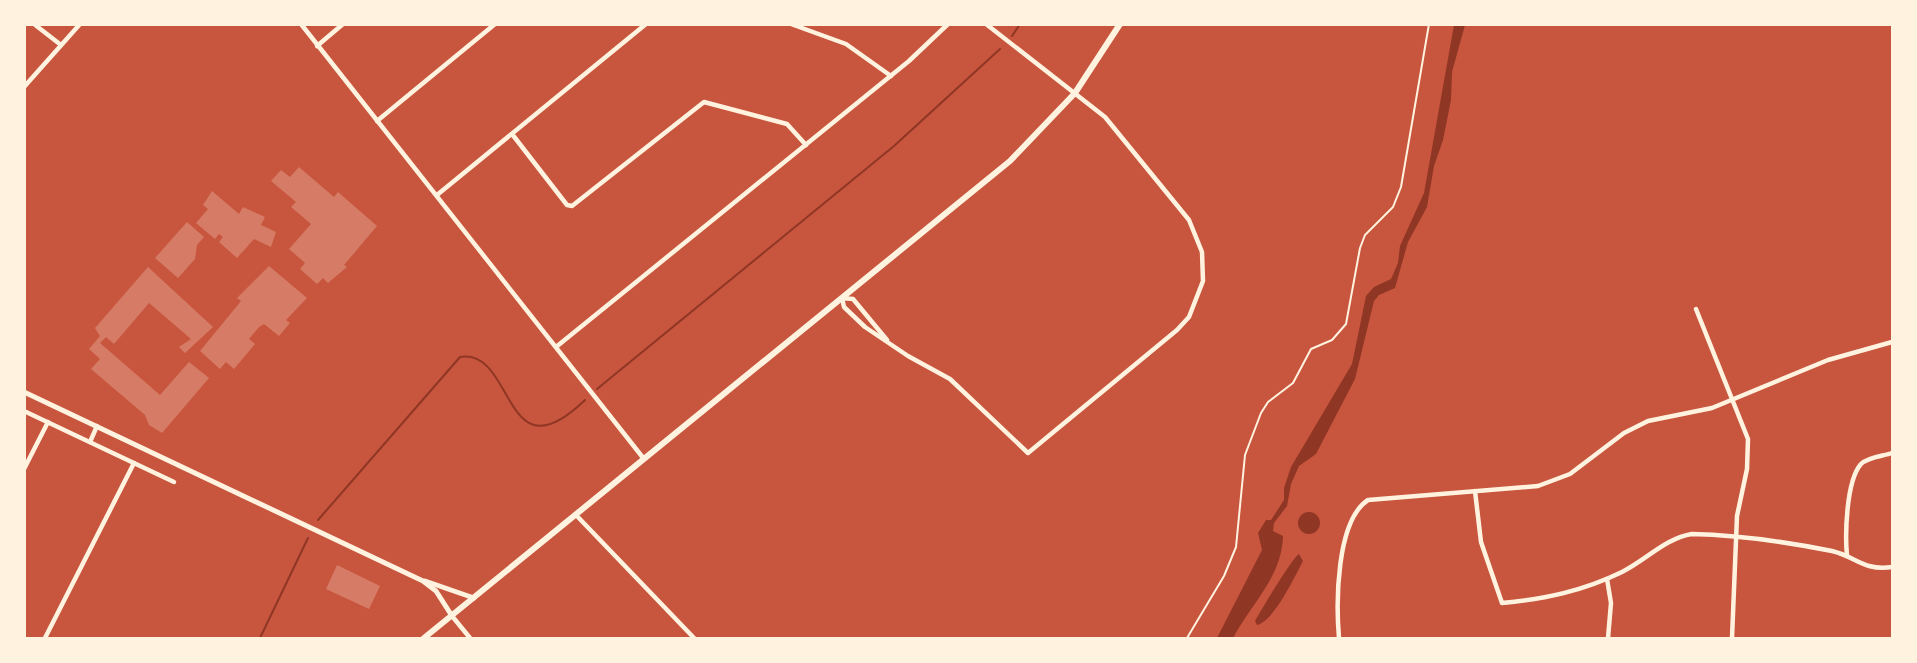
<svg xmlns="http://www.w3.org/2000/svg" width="1917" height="663" font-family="'Public Sans',sans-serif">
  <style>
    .water { fill: #8f3625 }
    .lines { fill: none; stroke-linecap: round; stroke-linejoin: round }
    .stream { stroke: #8f3625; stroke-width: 2 }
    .building { fill: #d67c66 }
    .path { stroke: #fff3e0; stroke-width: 2 }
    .minor { stroke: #fff3e0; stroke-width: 4.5 }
    .tertiary { stroke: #fff3e0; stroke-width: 5 }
    .secondary { stroke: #fff3e0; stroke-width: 6 }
  </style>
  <rect width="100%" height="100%" fill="#c8553d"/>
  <!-- water -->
  <g class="water">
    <path d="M1454,25H1465L1452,72L1451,100L1443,140L1434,166L1427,207L1408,242L1395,288L1379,295L1374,301L1355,379L1316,454L1299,466L1291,484L1287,506L1274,523L1273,531L1283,536C1282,577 1251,604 1233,638H1217L1262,550L1258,533L1266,520H1271L1284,500V488L1291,467L1352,364L1366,296L1374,287L1391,279L1398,263L1400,246L1424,193Z"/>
    <circle cx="1309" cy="523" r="11"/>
    <path d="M1299,554L1303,561C1294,578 1274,621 1257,625L1255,621C1261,610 1293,557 1299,554Z"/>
  </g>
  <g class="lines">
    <!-- stream -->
    <g class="stream">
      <polyline points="1012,36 1020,24"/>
      <polyline points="597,389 894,146 1000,49"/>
      <path d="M318,520L460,357C516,348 502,480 585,400"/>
      <polyline points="260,638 308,538"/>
    </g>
  </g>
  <!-- building -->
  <g class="building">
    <polygon points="299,167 334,197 338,192 377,226 344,265 347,267 328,283 323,278 317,284 300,269 305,263 289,249 311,224 291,207 296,202 271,181 281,170 290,177"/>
    <polygon points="212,191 239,214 243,207 265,217 261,225 276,232 271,247 254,239 237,258 219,242 223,237 219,234 215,239 196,223 208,209 203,205"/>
    <polygon points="187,222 204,237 197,245 195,259 178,278 155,258"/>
    <polygon points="269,266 307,298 286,320 290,323 279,336 264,324 259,327 249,339 255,344 234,369 226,362 220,369 200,351 241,301 237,298"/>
    <polygon points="148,267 213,327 185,353 179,347 191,339 149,303 114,344 106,337 100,343 160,395 189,362 209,378 162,433 149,425 145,415 91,369 100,359 89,349 100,336 95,328"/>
    <polygon points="337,565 380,586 369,609 326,589"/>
  </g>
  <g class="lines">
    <!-- path -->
    <polyline class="path" points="1187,638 1224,576 1236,547 1245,455 1261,413 1268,402 1293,383 1311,349 1332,340 1346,324 1360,248 1365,235 1393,207 1401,187 1429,24"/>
    <!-- minor -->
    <g class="minor">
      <polyline points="34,24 61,45"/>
      <polyline points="301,24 644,459"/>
      <polyline points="791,24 846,44 891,76"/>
      <polyline points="317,46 343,24"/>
      <polyline points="24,87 80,24"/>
      <polyline points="377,121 495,24"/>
      <polyline points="512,134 567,205 572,206 704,102 787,124 806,145"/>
      <polyline points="437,195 646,24"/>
      <polyline points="1696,309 1748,439 1747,469 1737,516 1732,638"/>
      <polyline points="887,340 853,299 842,298 844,307 865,327 908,356 950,379 1028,453 1177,330 1189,317 1203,281 1202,252 1189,220 1105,117 986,24"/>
      <polyline points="556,347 909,61 948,24"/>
      <polyline points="24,411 174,482"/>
      <polyline points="90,442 97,426"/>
      <polyline points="24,469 48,422"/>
      <path d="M1475,491L1481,542L1502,603C1545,599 1583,591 1622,572C1646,560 1666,538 1692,534C1738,535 1787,542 1832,551C1857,557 1863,571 1892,567"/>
      <polyline points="576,515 694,638"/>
      <path d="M1847,556C1845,535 1846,481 1861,464C1868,457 1884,456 1892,453"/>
      <polyline points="1607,579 1611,603 1608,638"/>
      <polyline points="452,616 470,638"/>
      <polyline points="45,638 134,463"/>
      <path d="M1339,638C1336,603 1336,521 1368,500L1538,486L1570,474L1624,433L1648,421L1712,408L1828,360L1892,342"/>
    </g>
    <!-- tertiary -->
    <g class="tertiary">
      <polyline points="24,392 423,581 436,591 452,616"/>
      <polyline points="425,581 474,598"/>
    </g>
    <!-- secondary -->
    <polyline class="secondary" points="424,638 1010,161 1075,93 1120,24"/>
  </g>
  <!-- border -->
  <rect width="1917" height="663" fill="none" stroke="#fff3e0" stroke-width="52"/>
</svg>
